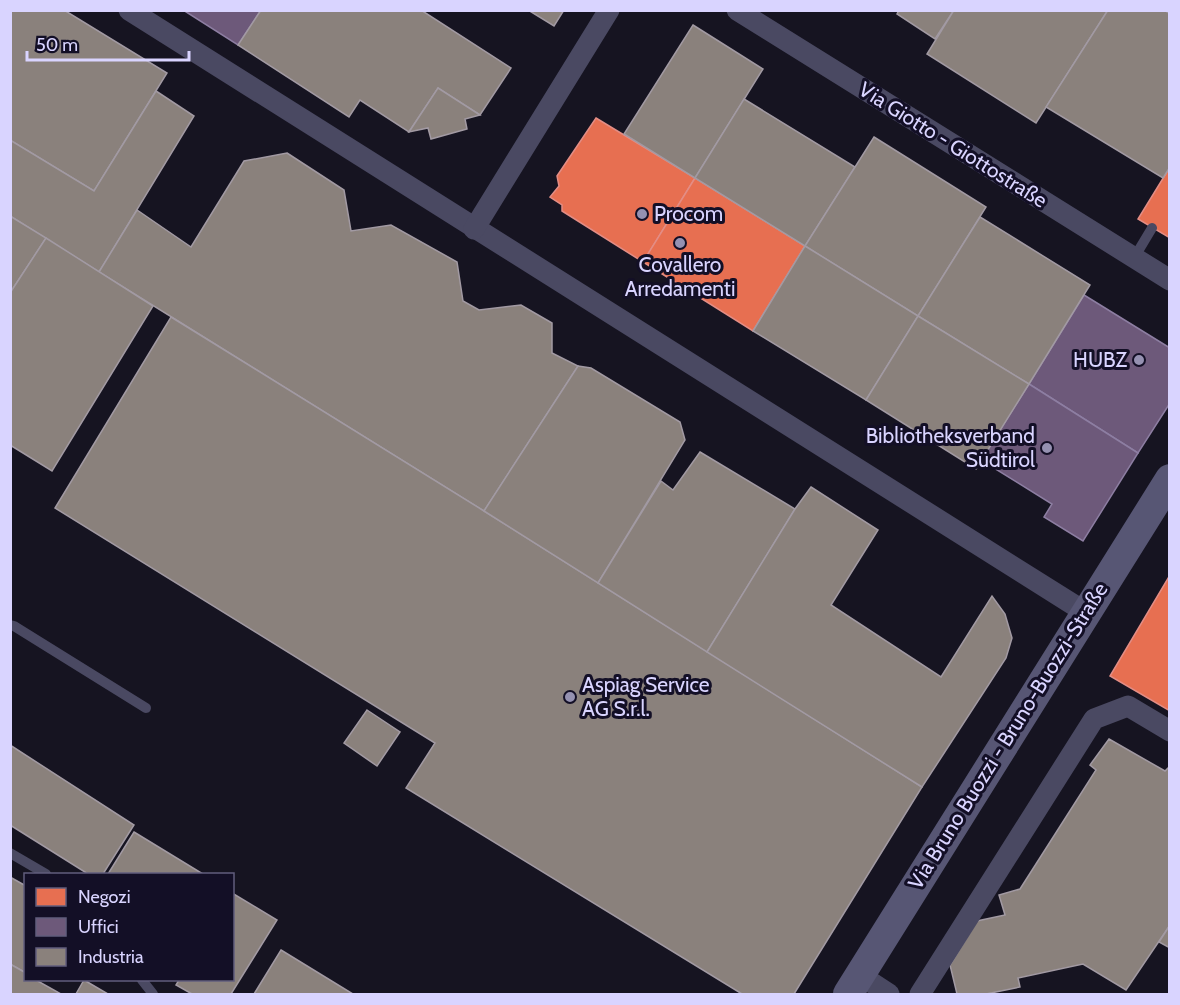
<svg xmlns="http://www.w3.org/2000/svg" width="1180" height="1005" font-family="Cabin,sans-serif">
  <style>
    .shops { fill: #e76f51; stroke: #e38d85; stroke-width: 1.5 }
    .offices { fill: #6d597a; stroke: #8d7ea2; stroke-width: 1.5 }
    .industry { fill: #8a817c; stroke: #a29aa3; stroke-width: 1.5 }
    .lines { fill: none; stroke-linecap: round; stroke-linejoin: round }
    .lane { stroke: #4a4962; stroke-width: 10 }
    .street { stroke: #4a4962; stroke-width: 21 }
    .secondary { stroke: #575674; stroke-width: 30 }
    .poi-dot { fill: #9591b1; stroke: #130f26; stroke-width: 2 }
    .labels { text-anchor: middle; stroke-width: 6; stroke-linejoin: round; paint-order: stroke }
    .street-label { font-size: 21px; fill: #d9d4ff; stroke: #130f26 }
    .poi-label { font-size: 21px; fill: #d9d4ff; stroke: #130f26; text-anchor: start }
  </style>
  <rect width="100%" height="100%" fill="#161421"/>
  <!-- shops -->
  <g class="shops">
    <polygon points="596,118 695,178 643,262 562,211 562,205 550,197 559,186 557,176"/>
    <polygon points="1170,167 1170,238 1138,219"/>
    <polygon points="695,178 805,246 753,331 643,262"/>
    <polygon points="1170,575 1170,711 1110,676"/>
  </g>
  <!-- offices -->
  <g class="offices">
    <polygon points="183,10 261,10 238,45"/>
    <polygon points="1084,295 1170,348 1170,403 1138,453 1029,384"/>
    <polygon points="1029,384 1138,453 1083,541 1044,517 1052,504 981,460"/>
  </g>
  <!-- industry -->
  <g class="industry">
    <polygon points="10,10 64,10 167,73 94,191 10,140"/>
    <polygon points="261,10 421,10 511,68 480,115 438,88 409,132 360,100 349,117 238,45"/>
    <polygon points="528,10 564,10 554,26"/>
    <polygon points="899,10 954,10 935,39 897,14"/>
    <polygon points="954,10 1108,10 1036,123 927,54"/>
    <polygon points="1108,10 1164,10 1170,14 1170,167 1163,178 1046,107"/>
    <polygon points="693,25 763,69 695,178 624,134"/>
    <polygon points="438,88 480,115 465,119 467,129 431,139 428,128 409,132"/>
    <polygon points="156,91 194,116 99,272 10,216 10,140 94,191"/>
    <polygon points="744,99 855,167 805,246 695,178"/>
    <polygon points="874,137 986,207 918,316 805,246"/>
    <polygon points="287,153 344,190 351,231 391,225 457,262 463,301 479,310 521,305 552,323 552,353 578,366 484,511 99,272 137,210 191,247 244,161"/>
    <polygon points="10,216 46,238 10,293"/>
    <polygon points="980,217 1090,285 1029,384 918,316"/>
    <polygon points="46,238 153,306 52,471 10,445 10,293"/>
    <polygon points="805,246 918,316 866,400 753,331"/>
    <polygon points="918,316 1029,384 976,469 866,400"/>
    <polygon points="171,317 484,511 922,787 794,994 742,994 406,788 435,743 55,508"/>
    <polygon points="578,366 591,368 680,422 685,440 598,583 484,511"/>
    <polygon points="700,452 795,509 707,652 598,583 661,481 673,490"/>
    <polygon points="811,487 878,530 831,605 941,677 992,596 1005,614 1012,638 1006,658 922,787 707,652 795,509"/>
    <polygon points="367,710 400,732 377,766 344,743"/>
    <polygon points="1109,739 1165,771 1170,766 1170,925 1126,990 1083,964 1018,978 1020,987 986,994 957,994 950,965 977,921 1005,915 999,895 1020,889 1096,770 1090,765"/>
    <polygon points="10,745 134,825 103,874 88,874 10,825"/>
    <polygon points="134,832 203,874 108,874"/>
    <polygon points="10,877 26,886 26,973 10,964"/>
    <polygon points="232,893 277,920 231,994 192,994 176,985 179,980 232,980"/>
    <polygon points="1170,925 1170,948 1159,942"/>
    <polygon points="281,950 353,994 254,994"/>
    <polygon points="10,964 26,973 26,980 36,980 61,994 10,994"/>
    <polygon points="84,980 108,994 76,994"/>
  </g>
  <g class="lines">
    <!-- lane -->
    <g class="lane">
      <polyline points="1134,258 1152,228"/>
      <polyline points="10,625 14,626 146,708"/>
      <polyline points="10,853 46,874"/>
      <polyline points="142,980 153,994"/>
    </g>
    <!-- street -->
    <g class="street">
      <polyline points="129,10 1085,612"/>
      <polyline points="737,10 1170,280"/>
      <polyline points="474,229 609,10"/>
      <polyline points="860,975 889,994"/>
      <polyline points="920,994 1094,719 1128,706 1170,731"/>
    </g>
    <!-- secondary -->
    <polyline class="secondary" points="848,994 1170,479"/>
  </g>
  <!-- markers -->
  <g class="poi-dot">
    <circle cx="642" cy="214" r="6"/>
    <circle cx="680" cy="243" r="6"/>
    <circle cx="1139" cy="360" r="6"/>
    <circle cx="1047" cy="448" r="6"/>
    <circle cx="570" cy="697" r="6"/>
  </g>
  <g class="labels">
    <!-- street labels -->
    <g class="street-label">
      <text transform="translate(953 145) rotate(32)" y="7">Via Giotto - Giottostraße</text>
      <text transform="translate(1008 736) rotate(-58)" y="7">Via Bruno Buozzi - Bruno-Buozzi-Straße</text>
    </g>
    <!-- poi labels -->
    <g class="poi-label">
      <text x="654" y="221">Procom</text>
      <text x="680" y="272" text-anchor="middle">Covallero<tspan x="680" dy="24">Arredamenti</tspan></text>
      <text x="1127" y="367" text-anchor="end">HUBZ</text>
      <text x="1035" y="443" text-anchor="end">Bibliotheksverband<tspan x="1035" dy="24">Südtirol</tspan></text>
      <text x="582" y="692">Aspiag Service<tspan x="582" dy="24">AG S.r.l.</tspan></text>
    </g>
  </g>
  <!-- border -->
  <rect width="1180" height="1005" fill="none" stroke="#d9d4ff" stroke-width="24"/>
  <!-- legend -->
  <rect x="24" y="873" width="210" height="108" fill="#130f26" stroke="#625e7d" stroke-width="1.5"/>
  <rect x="36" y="888" width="30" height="18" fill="#e76f51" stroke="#625e7d" stroke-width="1.5"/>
  <text x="78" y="903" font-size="18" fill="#d9d4ff">Negozi</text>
  <rect x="36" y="918" width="30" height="18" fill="#6d597a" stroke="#625e7d" stroke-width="1.5"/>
  <text x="78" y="933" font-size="18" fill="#d9d4ff">Uffici</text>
  <rect x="36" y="948" width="30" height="18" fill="#8a817c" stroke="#625e7d" stroke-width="1.5"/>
  <text x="78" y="963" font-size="18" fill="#d9d4ff">Industria</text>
  <!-- scale -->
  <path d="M27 51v9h162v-9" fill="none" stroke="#d9d4ff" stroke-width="3"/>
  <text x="36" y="51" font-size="18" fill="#d9d4ff" stroke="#130f26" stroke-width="4.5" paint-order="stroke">50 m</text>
</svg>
